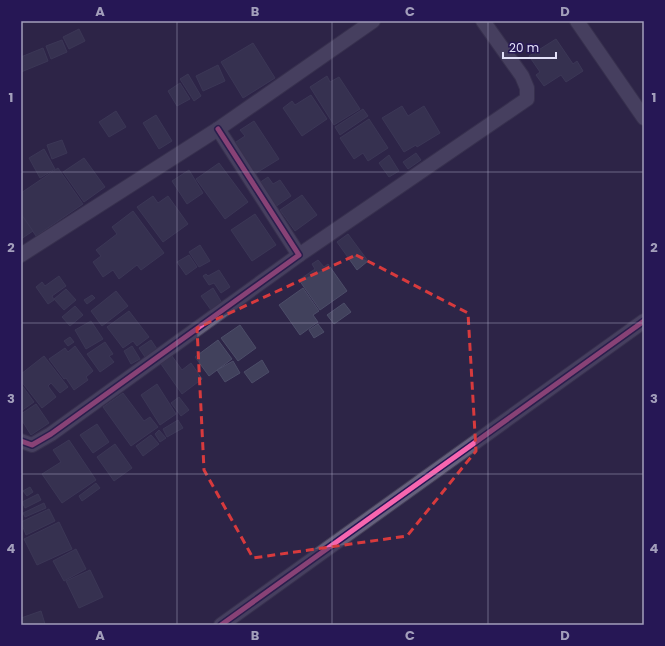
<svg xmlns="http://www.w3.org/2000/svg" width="665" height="646" font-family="Poppins,sans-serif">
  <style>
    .building { fill: #41415c; stroke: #4c4d68 }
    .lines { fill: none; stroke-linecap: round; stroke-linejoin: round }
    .minor-casing { stroke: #443f58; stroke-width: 16 }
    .minor { stroke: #65607c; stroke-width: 14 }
    .cycleway-casing { stroke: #261755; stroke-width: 8 }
    .cycleway { stroke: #f766af; stroke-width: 5 }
    .marked { fill: none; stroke: #d73a3d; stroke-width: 3; stroke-dasharray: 8 5; stroke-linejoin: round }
    .grid { fill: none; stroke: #a39fbb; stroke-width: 1; stroke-opacity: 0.55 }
    .neatline { fill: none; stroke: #a39fbb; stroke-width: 1.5 }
    .grid-label { font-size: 13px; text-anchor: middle; font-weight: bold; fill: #a39fbb }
  </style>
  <rect width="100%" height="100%" fill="#2d2547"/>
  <!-- building -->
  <g class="building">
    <polygon points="79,29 85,41 69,49 63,37"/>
    <polygon points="556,39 573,64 577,61 583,71 566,82 561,75 544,86 536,75 540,72 529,56"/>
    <polygon points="62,40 67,52 51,59 46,46"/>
    <polygon points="253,43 275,78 243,98 221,62"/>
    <polygon points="43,48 48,61 21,72 21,57"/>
    <polygon points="218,65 225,81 203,91 196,76"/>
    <polygon points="188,74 201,96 194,101 180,79"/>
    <polygon points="327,76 330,82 339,77 360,109 334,125 310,87"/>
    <polygon points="180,83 190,99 177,106 168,91"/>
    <polygon points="311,95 327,119 302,136 283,108 292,101 295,105"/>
    <polygon points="402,106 408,116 424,106 440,133 417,147 416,145 404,152 382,118"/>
    <polygon points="363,109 368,116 340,135 335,127"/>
    <polygon points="116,111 126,127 109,137 99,122"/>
    <polygon points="156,115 172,141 159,149 143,123"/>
    <polygon points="369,119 388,148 368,161 363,153 354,159 340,138"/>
    <polygon points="254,121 279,159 253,175 233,144 245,136 240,130"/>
    <polygon points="62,140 67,153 52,159 47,145"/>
    <polygon points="44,149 55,169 40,178 29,158"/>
    <polygon points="416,153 421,160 408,169 403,162"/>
    <polygon points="389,155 399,171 389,177 379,163"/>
    <polygon points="84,158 105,187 84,202 63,172"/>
    <polygon points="219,163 248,202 225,219 196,179"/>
    <polygon points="58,168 83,204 36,236 21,214 21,193"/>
    <polygon points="189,170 203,193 187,204 172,181"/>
    <polygon points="268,177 273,184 280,180 291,196 275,207 259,183"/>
    <polygon points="302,195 317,215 295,231 280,210"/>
    <polygon points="153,196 158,203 168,196 188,224 163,242 137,207"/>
    <polygon points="133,211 164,253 141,270 137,265 119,279 113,270 103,277 93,262 101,256 96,250 117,234 112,227"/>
    <polygon points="21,214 33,231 21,239"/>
    <polygon points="255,214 276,245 252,261 231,230"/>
    <polygon points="348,234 368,261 357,270 337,242"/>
    <polygon points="200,245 210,261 199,267 189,252"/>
    <polygon points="189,255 197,267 186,275 177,262"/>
    <polygon points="318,260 324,267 328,264 347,291 320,310 299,280 315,269 312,264"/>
    <polygon points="219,270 230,287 221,293 214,283 209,285 203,276 206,274 208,276"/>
    <polygon points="59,276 66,286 52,296 54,300 48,304 36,287 42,282 45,286"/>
    <polygon points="213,288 222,303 211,310 201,296"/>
    <polygon points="303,288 319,311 313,315 318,322 300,335 279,305"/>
    <polygon points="66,289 76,300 64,310 54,299"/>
    <polygon points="116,291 128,306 102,326 91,311"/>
    <polygon points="92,295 95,298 87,304 84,300"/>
    <polygon points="344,303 351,312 334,324 327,315"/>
    <polygon points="75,306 83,315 70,326 62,317"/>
    <polygon points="129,311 149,337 137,346 133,341 123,348 107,327"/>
    <polygon points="91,321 103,339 86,349 75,330"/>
    <polygon points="318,324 324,332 314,338 309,330"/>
    <polygon points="240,325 256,348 238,361 221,338"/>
    <polygon points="70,337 74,342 68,346 64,341"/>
    <polygon points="151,340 157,349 145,357 139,348"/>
    <polygon points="218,340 232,359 209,376 195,357"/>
    <polygon points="105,342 113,354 109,356 114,362 100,372 87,354"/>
    <polygon points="75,346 93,371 86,377 88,380 74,390 66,378 64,379 49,359 65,348 68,352"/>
    <polygon points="132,346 140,359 131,364 124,351"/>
    <polygon points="44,356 68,387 60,393 51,383 48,386 56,397 42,408 21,381 21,374"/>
    <polygon points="172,356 182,370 191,363 202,379 182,394 161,364"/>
    <polygon points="262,360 269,372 252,383 244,372"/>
    <polygon points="233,361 240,373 225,382 217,370"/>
    <polygon points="21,384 34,402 21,411"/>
    <polygon points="157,384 176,414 160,425 141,395"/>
    <polygon points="123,393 144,421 150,417 158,427 131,446 103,407"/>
    <polygon points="179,397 189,410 181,416 171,403"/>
    <polygon points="36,404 49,423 31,435 21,419 21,414"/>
    <polygon points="178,420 183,428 167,437 163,429"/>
    <polygon points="97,424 109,442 93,453 80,435"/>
    <polygon points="159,430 166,438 160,442 155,434"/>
    <polygon points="151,435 159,444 143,456 136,446"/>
    <polygon points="69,440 96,480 62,503 42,474 61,462 53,450"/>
    <polygon points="115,444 132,468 114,481 97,457"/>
    <polygon points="96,483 100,488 82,501 79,496"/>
    <polygon points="30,487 33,492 27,496 23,491"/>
    <polygon points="38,494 41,500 25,508 22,502"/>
    <polygon points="44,503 46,508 25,517 23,513"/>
    <polygon points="49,509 55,521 26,535 21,522"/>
    <polygon points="59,522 72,549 37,565 24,539"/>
    <polygon points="76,549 86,569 64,581 53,561"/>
    <polygon points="90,570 103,597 79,608 66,581"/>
    <polygon points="41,611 45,624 41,625 23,625 21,618"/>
  </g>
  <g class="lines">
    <defs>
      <g id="minor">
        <polyline points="577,21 644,118"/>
        <polyline points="21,255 218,129 373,21"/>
        <polyline points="299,255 527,99 527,88 522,76 483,21"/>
        <polyline points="21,441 32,445 51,434 299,255 218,129"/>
        <polyline points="221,625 644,321"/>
      </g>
    </defs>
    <!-- minor casing -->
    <use href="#minor" class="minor-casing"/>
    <!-- minor -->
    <use href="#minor" class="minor"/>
    <defs>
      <g id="cycleway">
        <polyline points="21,441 32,445 51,434 299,255 218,129"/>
        <polyline points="221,625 644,321"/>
      </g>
    </defs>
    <!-- cycleway casing -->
    <use href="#cycleway" class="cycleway-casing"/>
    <!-- cycleway -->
    <use href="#cycleway" class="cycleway"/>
  </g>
  <!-- marked area -->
  <path d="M0 0H665V646H0ZM356,255L468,313L476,451L407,536L253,558L204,470L197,328Z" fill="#2d2547" fill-opacity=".55" fill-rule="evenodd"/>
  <path class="marked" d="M356,255L468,313L476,451L407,536L253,558L204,470L197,328Z"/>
  <!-- grid -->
  <path class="grid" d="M177,21V625M332,21V625M488,21V625M21,172H644M21,323H644M21,474H644"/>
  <!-- border -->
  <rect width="665" height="646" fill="none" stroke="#261755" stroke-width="44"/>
  <!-- scale -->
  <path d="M503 52v6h53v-6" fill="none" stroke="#e3e1f9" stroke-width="2"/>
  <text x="509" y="52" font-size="12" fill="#e3e1f9" stroke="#261755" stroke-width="3" paint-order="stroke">20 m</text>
  <rect x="22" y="22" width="621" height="602" class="neatline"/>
  <g class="grid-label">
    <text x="100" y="16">A</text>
    <text x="255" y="16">B</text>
    <text x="410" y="16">C</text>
    <text x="565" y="16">D</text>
    <text x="11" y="102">1</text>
    <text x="654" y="102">1</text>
    <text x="11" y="252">2</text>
    <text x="654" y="252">2</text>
    <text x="11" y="403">3</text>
    <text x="654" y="403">3</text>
    <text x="11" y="553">4</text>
    <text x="654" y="553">4</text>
    <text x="100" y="640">A</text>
    <text x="255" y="640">B</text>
    <text x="410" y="640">C</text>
    <text x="565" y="640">D</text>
  </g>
</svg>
